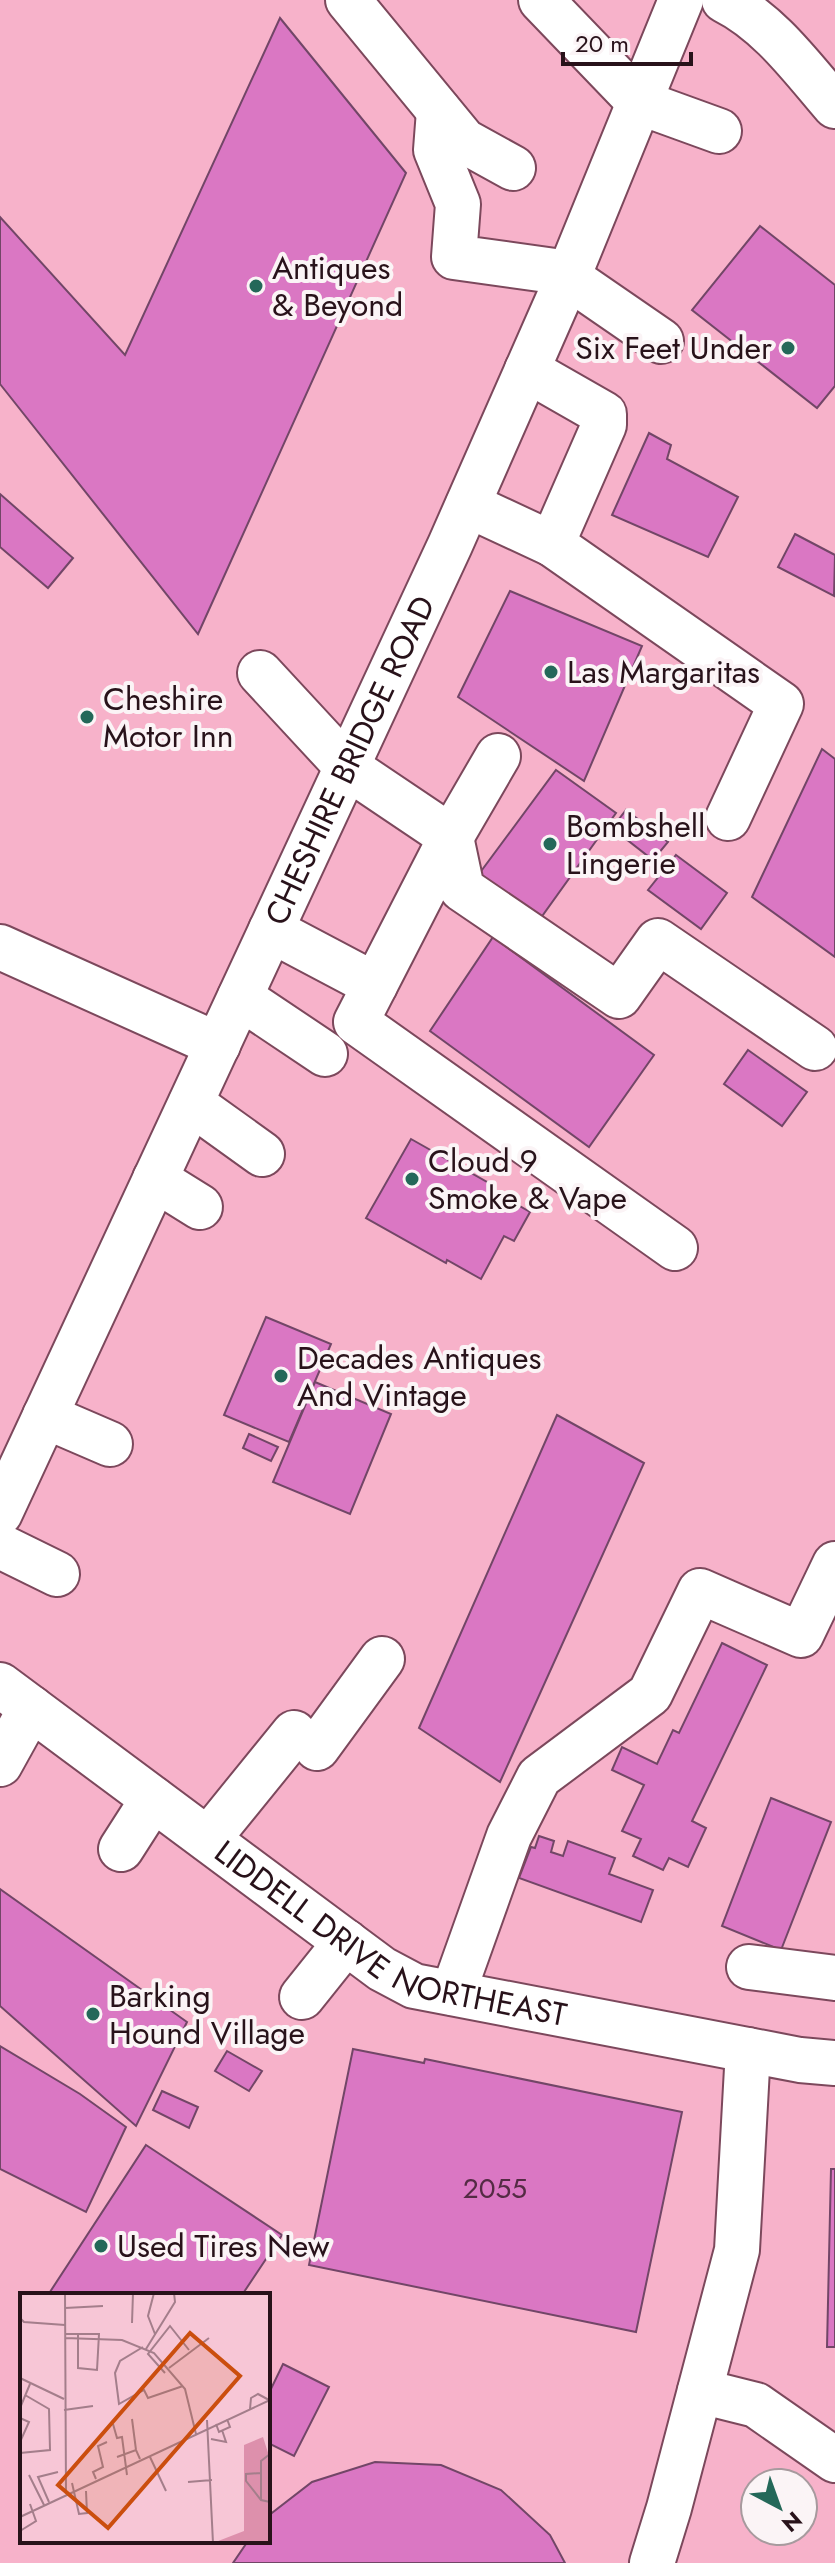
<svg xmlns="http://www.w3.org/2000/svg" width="835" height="2563" font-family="Jost,sans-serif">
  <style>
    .built { fill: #f7b2ca; fill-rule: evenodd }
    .building { fill: #da77c3; stroke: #724667; stroke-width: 2 }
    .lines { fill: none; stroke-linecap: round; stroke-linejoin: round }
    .minor-casing { stroke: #7c485c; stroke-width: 48 }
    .major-casing { stroke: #7c485c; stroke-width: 48 }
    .minor { stroke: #fff; stroke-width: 44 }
    .major { stroke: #fff; stroke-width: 44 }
    .poi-dot { fill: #246859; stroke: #fbf4f6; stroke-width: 3 }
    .labels { text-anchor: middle; stroke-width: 8; stroke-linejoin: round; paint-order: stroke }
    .number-label { font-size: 28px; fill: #542b44 }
    .poi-label { font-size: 32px; fill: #28121a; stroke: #fbf4f6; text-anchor: start }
    .street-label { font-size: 32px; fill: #28121a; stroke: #fbf4f6 }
    .inset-road { fill: none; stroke: #a47e8b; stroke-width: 2 }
    .view { fill: #cb4e0e; fill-opacity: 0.15; stroke: #cb4e0e; stroke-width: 4 }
    .inset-edge { fill: none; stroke: #28121a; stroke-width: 4 }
  </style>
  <rect width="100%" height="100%" fill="#f7c6d6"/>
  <!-- built -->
  <path class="built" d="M0,0H835V2563H0ZM22,2295H268V2541H22ZM755,2483H803V2531H755Z"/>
  <!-- building -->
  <g class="building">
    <polygon points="280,18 406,173 198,634 0,384 0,217 125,355"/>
    <polygon points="760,226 835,285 835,386 817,408 692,310"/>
    <polygon points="649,433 671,445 667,459 738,497 708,557 612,515"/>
    <polygon points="0,494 73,558 48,588 0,547"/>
    <polygon points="795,534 835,555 834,596 778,567"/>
    <polygon points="510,591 642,646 584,781 458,697"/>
    <polygon points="822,749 835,759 835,957 752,897"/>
    <polygon points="556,770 616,813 540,919 479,874"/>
    <polygon points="626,810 668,842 653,860 612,828"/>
    <polygon points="676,855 727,893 701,929 648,890"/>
    <polygon points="493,937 654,1055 589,1147 430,1031"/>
    <polygon points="748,1050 807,1092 782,1126 724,1084"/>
    <polygon points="411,1139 494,1186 492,1190 530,1212 514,1241 504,1236 481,1279 447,1260 446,1263 366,1218"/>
    <polygon points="266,1317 331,1344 289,1442 224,1415"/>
    <polygon points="315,1382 391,1414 350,1514 273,1482"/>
    <polygon points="557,1415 644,1463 500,1782 419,1728"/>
    <polygon points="249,1434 278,1447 271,1461 243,1448"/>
    <polygon points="722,1643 767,1665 692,1821 706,1828 688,1867 669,1858 663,1870 633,1856 641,1839 622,1831 644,1785 612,1770 622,1747 657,1764 673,1730 679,1733"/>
    <polygon points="771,1798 831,1822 781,1950 722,1926"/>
    <polygon points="539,1836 554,1841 551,1852 563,1856 568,1841 615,1858 609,1874 653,1890 641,1922 519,1878 531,1847 535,1848"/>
    <polygon points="0,1889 187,2022 136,2126 0,2006"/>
    <polygon points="0,2046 80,2094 126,2127 86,2212 0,2169"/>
    <polygon points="353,2049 424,2063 425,2059 682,2112 636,2332 309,2265"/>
    <polygon points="227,2051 262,2071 249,2091 215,2071"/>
    <polygon points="162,2091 198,2107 189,2128 153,2110"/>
    <polygon points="146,2145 282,2235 242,2295 48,2295"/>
    <polygon points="831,2169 835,2169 835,2347 827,2347"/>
    <polygon points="283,2364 329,2387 294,2456 268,2443 268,2395"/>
    <polygon points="375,2462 441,2465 501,2490 550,2535 565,2563 233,2563 248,2541 268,2541 268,2516 312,2482"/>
  </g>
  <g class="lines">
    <defs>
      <g id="minor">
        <polyline points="348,0 464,141 513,168"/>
        <polyline points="541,0 639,102 719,131"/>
        <path d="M724,0C770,23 802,68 835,106"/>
        <polyline points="439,111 436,150 458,204 454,257 569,273"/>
        <polyline points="568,277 661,341"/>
        <polyline points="527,370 604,414 604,425 552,544 781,704 728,818"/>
        <polyline points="468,505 552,544"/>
        <polyline points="260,673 347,767 451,837 462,889 619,996 658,941 815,1048"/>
        <polyline points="271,930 375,985 451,837 498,756"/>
        <polyline points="0,947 218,1045"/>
        <polyline points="375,985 356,1022 675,1248"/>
        <polyline points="240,997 325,1054"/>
        <polyline points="191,1103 262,1154"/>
        <polyline points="155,1179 200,1207"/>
        <polyline points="45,1416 110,1444"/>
        <polyline points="0,1546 57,1574"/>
        <path id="s1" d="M0,1685L382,1969L414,1986L800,2060L835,2063"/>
        <polyline points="317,1748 382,1659"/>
        <polyline points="0,1764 31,1708"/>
        <polyline points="208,1839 294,1733"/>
        <polyline points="121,1849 153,1799"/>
        <polyline points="749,1967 835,1978"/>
        <polyline points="453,1993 509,1836 539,1777 650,1694 700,1591 801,1635 835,1564"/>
        <polyline points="302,1997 346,1942"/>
        <polyline points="700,2391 756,2405 835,2460"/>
        <polyline points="652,2563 669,2508 737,2250 748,2050"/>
      </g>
      <g id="major">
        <path id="s2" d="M0,1513L450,545L568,277L681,0"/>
      </g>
    </defs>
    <!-- minor casing -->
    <use href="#minor" class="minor-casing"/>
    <!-- major casing -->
    <use href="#major" class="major-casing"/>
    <!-- minor -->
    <use href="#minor" class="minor"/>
    <!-- major -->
    <use href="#major" class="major"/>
  </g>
  <!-- markers -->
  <g class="poi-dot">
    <circle cx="256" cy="286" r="8"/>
    <circle cx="788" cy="348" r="8"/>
    <circle cx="551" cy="672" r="8"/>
    <circle cx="87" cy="717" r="8"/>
    <circle cx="550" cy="844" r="8"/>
    <circle cx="412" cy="1179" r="8"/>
    <circle cx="281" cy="1376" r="8"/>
    <circle cx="93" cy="2014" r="8"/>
    <circle cx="101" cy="2246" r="8"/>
  </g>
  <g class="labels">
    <!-- number labels -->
    <g class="number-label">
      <text x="495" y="2198">2055</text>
    </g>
    <!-- poi labels -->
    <g class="poi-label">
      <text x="272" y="279">Antiques<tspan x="272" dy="37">&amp; Beyond</tspan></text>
      <text x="772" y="359" text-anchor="end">Six Feet Under</text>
      <text x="567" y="683">Las Margaritas</text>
      <text x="103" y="710">Cheshire<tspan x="103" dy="37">Motor Inn</tspan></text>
      <text x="566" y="837">Bombshell<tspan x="566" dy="37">Lingerie</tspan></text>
      <text x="428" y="1172">Cloud 9<tspan x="428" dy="37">Smoke &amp; Vape</tspan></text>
      <text x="297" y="1369">Decades Antiques<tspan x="297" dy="37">And Vintage</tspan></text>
      <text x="109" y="2007">Barking<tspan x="109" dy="37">Hound Village</tspan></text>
      <text x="117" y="2257">Used Tires New</text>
    </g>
    <!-- street labels -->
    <g class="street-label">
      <text dy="11" stroke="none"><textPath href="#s2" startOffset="830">CHESHIRE BRIDGE ROAD</textPath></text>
      <text dy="11" stroke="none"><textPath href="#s1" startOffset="470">LIDDELL DRIVE NORTHEAST</textPath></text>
    </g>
  </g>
  <!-- overview -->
  <g transform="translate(20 2293)">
    <rect width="250" height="250" fill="#f7c6d6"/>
    <path d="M243,144L250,166V250H193L224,238V152Z" fill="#dd90ac"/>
    <path class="inset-road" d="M45,0L46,200M134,0L128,23L135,41M45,15L83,13M0,25L4,29L45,32M112,30L113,0M45,41H79L77,77L58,75V41M45,45L102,47L134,60L165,96L176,141M123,54L100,68L95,80L99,111L124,97L128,105L163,93M126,56L155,9L154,0M149,75L189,45M145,80L128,61L150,33L169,57M0,85L44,106M0,115L10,91M230,116L231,105L238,101L249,107M44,117L73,113M0,125L9,129L0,149M112,126L116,157M187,127L193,250M93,131L97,145L102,144L107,182M196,131L199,139L210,134L207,126M191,146L206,149L202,137M0,160L30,157L29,116L5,102M97,164L116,157L120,166M130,164L146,198M241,180L226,181V188L241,207L250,209M9,182L24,212M76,186L73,179L83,174L78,153L87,149M168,189L192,187M52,190L59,221L67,220L66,198M241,207V168L250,161M29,209L18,184L38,179M0,224L250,107M0,238L16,228L10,211"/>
    <path class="view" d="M170,40L220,83L88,235L38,192Z"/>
    <rect width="250" height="250" class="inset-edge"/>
  </g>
  <!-- north arrow -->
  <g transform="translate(779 2507) rotate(139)"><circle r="38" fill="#fbf4f6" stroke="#a79a9e" stroke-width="2"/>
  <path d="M0-6L14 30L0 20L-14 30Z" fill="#246859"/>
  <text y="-12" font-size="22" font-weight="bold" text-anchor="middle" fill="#28121a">N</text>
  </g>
  <!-- scale -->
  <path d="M563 52v12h128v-12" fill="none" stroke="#28121a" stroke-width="4"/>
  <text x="575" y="52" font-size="24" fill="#28121a" stroke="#fbf4f6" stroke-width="6" paint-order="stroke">20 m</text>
</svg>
